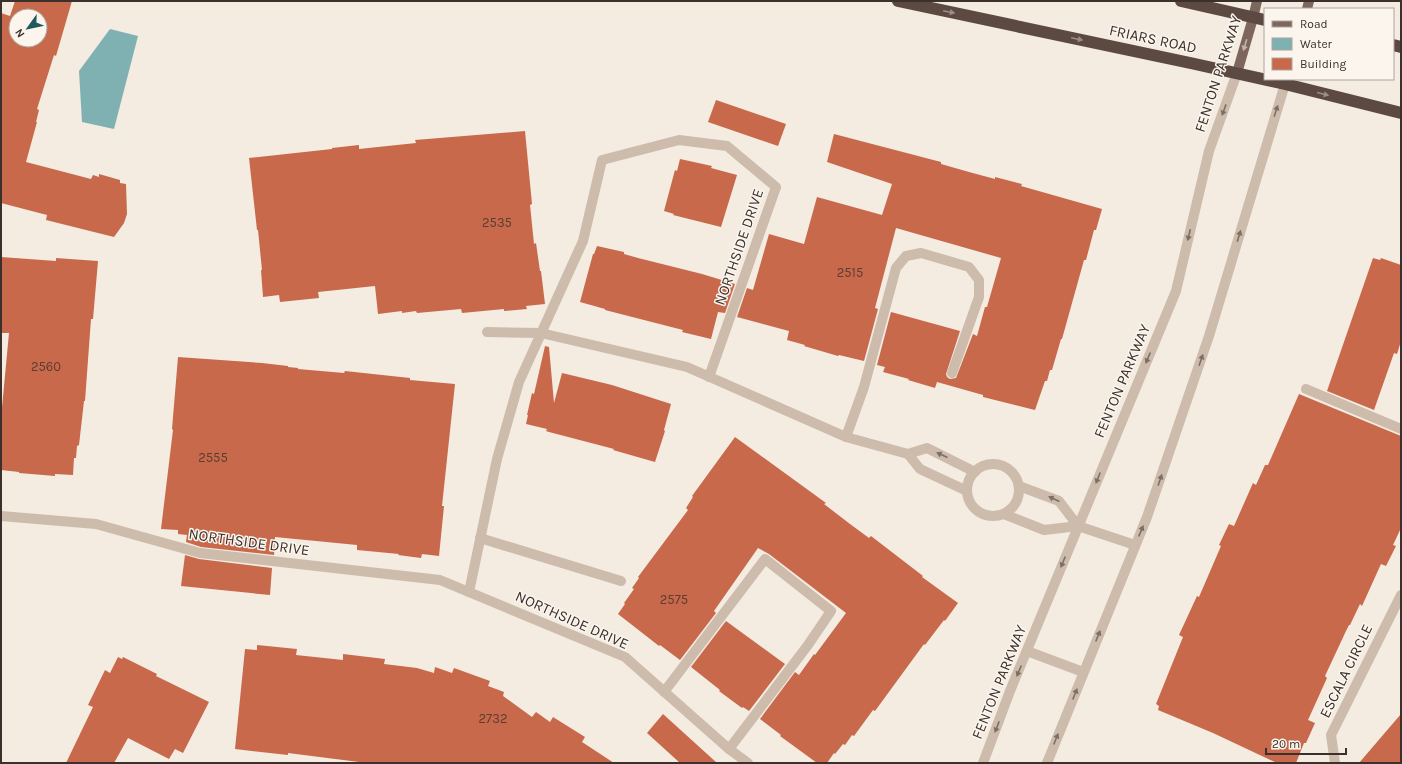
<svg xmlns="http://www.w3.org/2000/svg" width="1402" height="764" font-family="Karla,sans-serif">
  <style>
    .water { fill: #7fb0b2 }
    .building { fill: #c8694b; fill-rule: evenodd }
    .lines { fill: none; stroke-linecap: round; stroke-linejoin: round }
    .minor { stroke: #cdbbac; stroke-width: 10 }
    .major { stroke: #7d675c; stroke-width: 10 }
    .highway { stroke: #5c4a42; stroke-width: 12 }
    .oneway { fill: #9c8e87 }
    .oneway2 { fill: #c2b5ac }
    .oneway3 { fill: #7d6f65 }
    .labels { text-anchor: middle; stroke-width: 3; stroke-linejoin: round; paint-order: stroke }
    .number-label { font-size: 13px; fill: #5e3e33 }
    .street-label { font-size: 15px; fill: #3b302b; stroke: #fbf5ee }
  </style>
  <rect width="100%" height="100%" fill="#f4ebe1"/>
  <!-- water -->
  <polygon class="water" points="110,29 138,36 114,129 82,122 79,71"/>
  <!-- building -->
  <g class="building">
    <path d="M15,1H72L56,56L54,55L37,109L39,110L36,122H37L26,162L91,179L93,175L99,177V174L120,180V183L126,184L127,214L124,223L114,237L46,220L47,215L1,203V13L10,16ZM16,16H40V40H16Z"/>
    <polygon points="716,100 786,124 778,146 708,122"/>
    <polygon points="525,131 532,204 530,205 534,244 536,243 540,271 541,271 545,304 526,306 527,309 504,311 504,309 462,313 461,309 417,313 416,311 402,313 402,311 378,314 375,286 318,292 319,298 280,302 279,295 263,297 261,270 262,270 258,230 257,230 249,158 332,149 332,148 359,145 359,149 416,143 415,140"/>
    <polygon points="834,134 941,162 941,164 969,172 995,179 995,177 1022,184 1021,186 1102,209 1096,230 1094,230 1086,260 1084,260 1062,339 1061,339 1052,370 1050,370 1047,381 1045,381 1035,410 983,397 983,395 937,382 935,388 908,380 909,379 883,372 885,367 877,365 891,312 960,331 946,374 947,377 950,379 956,378 973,334 977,336 985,307 987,307 1001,258 896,228 875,308 878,309 864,361 839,355 838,356 804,346 805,345 787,340 789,331 737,317 747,288 753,290 769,234 804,244 817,197 882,215 892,184 827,162"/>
    <polygon points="680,159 712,166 711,168 737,175 721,227 673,215 674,214 664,211 675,170 677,171"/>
    <polygon points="597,246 624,252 624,254 638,258 702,274 735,284 725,313 718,312 711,339 682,332 683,330 605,310 605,309 580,302 593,254 594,254"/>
    <polygon points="1,257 56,261 56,258 98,261 93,319 91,319 85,401 84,401 79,445 77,446 76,458 74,458 73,475 55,474 55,476 19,473 19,472 1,470 1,418 9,333 1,333"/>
    <polygon points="1373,258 1380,260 1381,258 1401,265 1401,341 1397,354 1394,353 1374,410 1327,391"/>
    <polygon points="545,346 549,347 554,403 562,373 612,385 671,404 664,430 665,431 655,462 613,450 614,449 549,432 546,431 547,429 526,424 528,415 527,415 532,393 534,394"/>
    <polygon points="178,357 262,363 288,366 288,367 298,368 298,369 344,373 345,371 410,378 410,380 455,384 442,506 444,506 439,556 422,554 421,558 398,555 399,554 357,550 357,545 275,537 274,555 201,547 186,542 187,535 178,534 178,530 161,529 173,430 172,429"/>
    <polygon points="1299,394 1401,436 1401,528 1393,545 1396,546 1386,566 1381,564 1362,606 1360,604 1350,625 1349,625 1346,631 1325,676 1327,678 1308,720 1315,723 1306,743 1304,743 1296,763 1277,763 1213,733 1158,710 1159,706 1156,704 1183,637 1179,635 1197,596 1199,597 1221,546 1219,545 1229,524 1234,526 1253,483 1256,485 1265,465 1268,465"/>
    <polygon points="735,437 826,503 824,504 850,524 869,538 871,536 923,576 922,577 958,603 945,621 944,620 925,645 924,644 875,711 873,710 854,736 852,735 845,745 843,744 835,754 834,753 827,763 817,763 780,736 781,735 760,719 795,672 799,675 814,654 815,655 846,613 769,554 758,548 714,611 716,613 680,660 660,645 659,646 618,614 625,604 624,603 634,589 632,588 639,578 638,577 688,510 686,508 693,497 692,496"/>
    <polygon points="185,555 199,559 272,568 270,595 181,586"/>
    <polygon points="726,621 785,664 749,711 743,707 742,708 719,691 720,690 691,667"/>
    <polygon points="257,645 297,649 296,655 343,660 343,654 385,659 384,664 417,668 434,673 435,667 452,673 454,668 490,681 488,686 504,692 503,696 532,717 536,712 550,722 553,717 585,737 582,742 614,763 367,763 288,753 288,755 235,749 245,649 257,650"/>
    <polygon points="118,657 122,659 123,657 157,674 156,676 209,702 183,753 175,749 169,759 128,738 114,763 66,763 93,707 88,705 105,670 110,673"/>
    <polygon points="663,714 717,763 680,763 647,733"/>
    <polygon points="1401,714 1401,763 1359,763"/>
  </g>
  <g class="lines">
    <!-- minor -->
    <g class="minor">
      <polyline points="487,332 541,333 687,367 846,437 908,454 927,448 975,472"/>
      <polyline points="1306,389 1401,429"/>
      <polyline points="846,437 864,387 896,268 906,256 921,253 969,267 979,280 979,297 952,373"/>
      <polyline points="908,454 920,469 967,491"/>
      <circle cx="993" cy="490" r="26"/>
      <polyline points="1019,486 1059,501 1078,526"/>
      <polyline points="1004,514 1044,530 1078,526 1135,545"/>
      <polyline points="1,516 96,524 200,553 440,580 625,657 729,749 748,763"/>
      <polyline points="480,538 621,581"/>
      <polyline points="469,592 497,459 519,382 583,241 602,160 679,140 727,146 776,187 709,377"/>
      <polyline points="1027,651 1083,672"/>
      <polyline points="664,692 765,559 831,611 808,645 729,749"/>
      <polyline points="983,763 1010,691 1176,291 1209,151 1237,73"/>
      <polyline points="1047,763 1147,517 1209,336 1285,84"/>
      <polyline points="1335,763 1331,735 1401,595"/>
    </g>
    <!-- major -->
    <g class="major">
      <polyline points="1307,9 1309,1"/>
      <polyline points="1237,73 1253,18 1257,1"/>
    </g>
    <!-- highway -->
    <g class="highway">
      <polyline points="898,1 1195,64 1285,84 1401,113"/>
      <polyline points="1181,1 1265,20"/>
      <polyline points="1393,45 1401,47"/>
    </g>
  </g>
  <!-- one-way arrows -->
  <defs><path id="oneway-solid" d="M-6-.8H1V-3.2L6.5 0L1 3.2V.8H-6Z"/></defs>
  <g class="oneway">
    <use href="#oneway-solid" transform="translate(949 12) rotate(12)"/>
    <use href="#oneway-solid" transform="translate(1077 39) rotate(12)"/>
    <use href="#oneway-solid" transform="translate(1323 94) rotate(14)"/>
  </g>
  <use class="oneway2" href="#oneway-solid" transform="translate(1245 45) rotate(107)"/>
  <g class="oneway3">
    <use href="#oneway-solid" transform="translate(1224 110) rotate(110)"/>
    <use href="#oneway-solid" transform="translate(1276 111) rotate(-72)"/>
    <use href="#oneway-solid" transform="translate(1189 235) rotate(103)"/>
    <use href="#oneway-solid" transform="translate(1239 236) rotate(-73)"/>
    <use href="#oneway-solid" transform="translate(1148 358) rotate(113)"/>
    <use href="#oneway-solid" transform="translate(1201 360) rotate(-71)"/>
    <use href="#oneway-solid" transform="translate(942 455) rotate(-155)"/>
    <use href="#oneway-solid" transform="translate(1098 478) rotate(112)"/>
    <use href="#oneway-solid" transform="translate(1160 480) rotate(-71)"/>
    <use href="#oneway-solid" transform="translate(1054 499) rotate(-156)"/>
    <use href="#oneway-solid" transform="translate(1141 531) rotate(-67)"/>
    <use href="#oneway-solid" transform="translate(1063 562) rotate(112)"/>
    <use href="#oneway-solid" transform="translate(1098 636) rotate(-68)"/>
    <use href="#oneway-solid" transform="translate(1019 671) rotate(113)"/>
    <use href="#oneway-solid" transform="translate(1075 694) rotate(-68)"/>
    <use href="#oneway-solid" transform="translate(997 727) rotate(111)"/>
    <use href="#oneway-solid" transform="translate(1056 739) rotate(-68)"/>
  </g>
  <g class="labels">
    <!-- number labels -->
    <g class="number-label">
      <text x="497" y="227">2535</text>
      <text x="850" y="277">2515</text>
      <text x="46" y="371">2560</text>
      <text x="213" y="462">2555</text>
      <text x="674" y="604">2575</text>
      <text x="493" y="723">2732</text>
    </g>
    <!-- street labels -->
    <g class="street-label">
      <text transform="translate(1153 39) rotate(12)" y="5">FRIARS ROAD</text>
      <text transform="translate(1218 74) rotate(-72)" y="5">FENTON PARKWAY</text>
      <text transform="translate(739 247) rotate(-71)" y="5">NORTHSIDE DRIVE</text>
      <text transform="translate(1122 381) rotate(-67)" y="5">FENTON PARKWAY</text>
      <text transform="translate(249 542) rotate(8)" y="5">NORTHSIDE DRIVE</text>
      <text transform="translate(572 620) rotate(24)" y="5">NORTHSIDE DRIVE</text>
      <text transform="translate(1346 671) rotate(-64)" y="5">ESCALA CIRCLE</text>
      <text transform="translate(999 682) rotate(-68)" y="5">FENTON PARKWAY</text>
    </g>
  </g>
  <!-- border -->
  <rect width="1402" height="764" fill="none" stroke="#3b302b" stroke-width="4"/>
  <!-- legend -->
  <rect x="1264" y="8" width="130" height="72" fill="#fbf5ee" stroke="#aea6a0"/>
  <rect x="1272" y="21" width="20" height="6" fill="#7d675c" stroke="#aea6a0"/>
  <text x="1300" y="28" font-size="12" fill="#3b302b">Road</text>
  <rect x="1272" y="38" width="20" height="12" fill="#7fb0b2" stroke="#aea6a0"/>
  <text x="1300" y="48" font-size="12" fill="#3b302b">Water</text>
  <rect x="1272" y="58" width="20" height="12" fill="#c8694b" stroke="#aea6a0"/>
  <text x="1300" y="68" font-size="12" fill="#3b302b">Building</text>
  <!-- north arrow -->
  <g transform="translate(28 28) rotate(237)"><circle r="19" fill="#fbf5ee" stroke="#aea6a0"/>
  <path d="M0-3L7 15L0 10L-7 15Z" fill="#1f5a5e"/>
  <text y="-6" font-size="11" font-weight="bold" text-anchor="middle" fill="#3b302b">N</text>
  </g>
  <!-- scale -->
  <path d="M1266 748v6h80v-6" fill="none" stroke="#3b302b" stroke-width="2"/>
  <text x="1272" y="748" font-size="12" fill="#3b302b" stroke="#fbf5ee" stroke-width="3" paint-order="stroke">20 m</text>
</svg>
